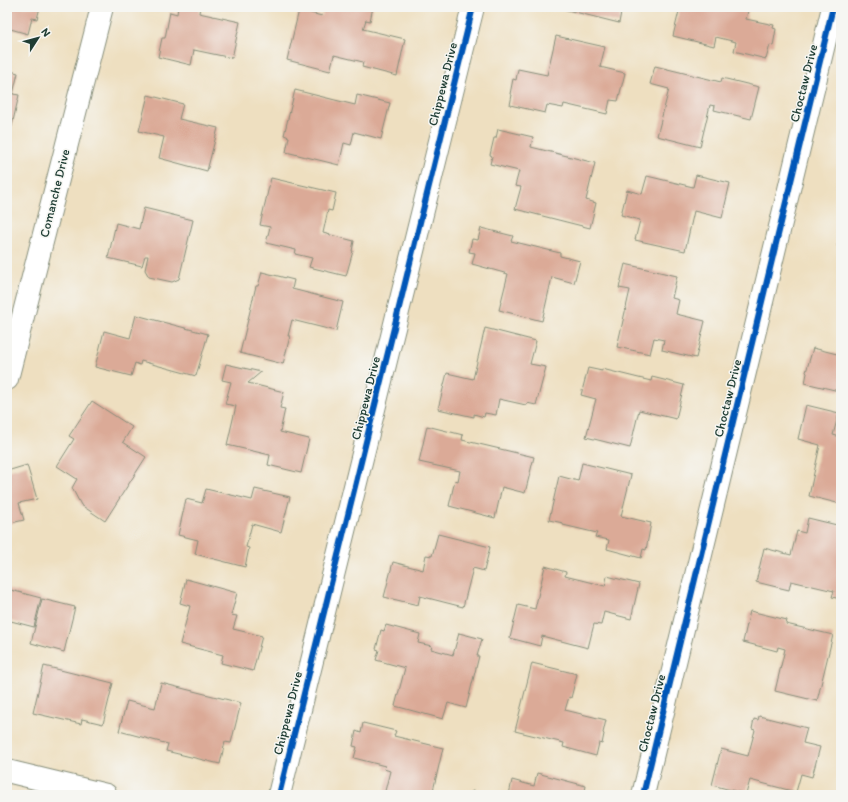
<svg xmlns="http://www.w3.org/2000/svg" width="848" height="802" font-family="Itim,sans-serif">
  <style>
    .building { fill: #dbaa97 }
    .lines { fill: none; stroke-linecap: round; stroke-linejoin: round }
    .minor-casing { stroke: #868e7a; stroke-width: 24 }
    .minor { stroke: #fff; stroke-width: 22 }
    .cycleway-casing { stroke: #f6f6f2; stroke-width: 8 }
    .cycleway { stroke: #0057b8; stroke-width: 6 }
    .labels { text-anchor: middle; stroke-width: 3; stroke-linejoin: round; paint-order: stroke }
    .street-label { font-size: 13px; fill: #1f3d34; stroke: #f6f6f2 }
  </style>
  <rect width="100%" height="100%" fill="#f6f6f2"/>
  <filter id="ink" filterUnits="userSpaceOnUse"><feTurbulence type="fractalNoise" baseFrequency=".025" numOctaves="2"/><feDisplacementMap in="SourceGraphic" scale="8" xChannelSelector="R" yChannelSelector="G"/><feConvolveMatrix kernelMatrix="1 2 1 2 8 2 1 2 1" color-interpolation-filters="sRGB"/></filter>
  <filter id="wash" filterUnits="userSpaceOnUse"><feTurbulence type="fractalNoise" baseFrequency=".012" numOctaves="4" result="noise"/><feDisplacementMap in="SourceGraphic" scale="16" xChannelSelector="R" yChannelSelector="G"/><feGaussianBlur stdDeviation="0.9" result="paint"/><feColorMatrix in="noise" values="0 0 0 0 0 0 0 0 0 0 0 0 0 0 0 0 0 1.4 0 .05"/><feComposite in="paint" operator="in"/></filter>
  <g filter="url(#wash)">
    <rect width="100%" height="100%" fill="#eedfc0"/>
    <g id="blocks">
      <!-- building -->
      <g class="building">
        <polygon points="7,7 40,7 37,19 32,18 28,34 7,28"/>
        <polygon points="178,7 200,7 199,13 240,22 232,58 194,50 191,65 158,57 162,38 165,38 170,12 177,14"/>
        <polygon points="324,7 373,7 370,21 366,20 363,29 405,39 397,76 362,67 363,62 334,55 330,71 287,60 299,10 322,16"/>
        <polygon points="564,7 622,7 619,23 563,9"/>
        <polygon points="680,7 749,7 746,19 774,25 773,28 776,29 773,46 770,45 766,59 734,51 736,42 716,37 714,46 673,36"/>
        <polygon points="556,36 605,47 600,67 625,73 618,101 610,100 607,114 564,104 563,108 547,105 545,113 510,105 512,95 510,94 513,79 516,80 518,69 547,75"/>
        <polygon points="655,66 721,82 722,78 759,87 751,119 714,110 715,106 710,105 700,147 657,136 669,89 650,84"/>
        <polygon points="7,70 18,73 13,94 19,95 10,134 7,133"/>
        <polygon points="295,90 355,105 357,95 390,103 381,139 354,132 351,145 344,143 339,165 286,152 289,137 284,135"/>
        <polygon points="148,95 183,104 179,119 218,128 207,171 159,158 164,137 139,131"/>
        <polygon points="498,129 533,137 531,147 595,163 586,200 596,203 590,228 515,209 521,187 515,186 519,171 490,164 492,156 490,155 494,138 496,138"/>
        <polygon points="696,175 730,183 722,218 694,211 685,251 635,240 640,220 621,215 627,190 642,194 647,176 693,187"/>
        <polygon points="271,178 336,193 332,211 328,210 323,233 354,241 352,251 353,251 346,276 309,267 312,258 295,254 296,250 266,243 270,227 260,225"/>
        <polygon points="144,208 193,220 179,279 172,282 149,277 145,270 148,256 145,256 142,266 108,258 116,223 139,229"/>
        <polygon points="481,228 513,236 511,241 560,253 560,256 580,261 574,283 552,277 542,321 499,310 508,274 472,264 475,253 469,252 472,239 478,240"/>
        <polygon points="840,232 841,232 841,247 837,246"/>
        <polygon points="625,264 677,276 672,298 679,300 676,314 705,321 696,358 662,350 664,340 654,338 650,354 617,347 630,290 619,288"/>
        <polygon points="262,272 294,280 292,289 343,302 336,331 292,320 288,336 290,336 283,364 240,353 256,286 258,286"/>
        <polygon points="136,315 208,334 196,376 141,361 140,365 135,363 131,376 95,367 104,331 130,338"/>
        <polygon points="485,328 536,341 530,364 546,367 536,405 527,403 526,405 499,399 496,415 485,413 484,417 474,414 474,417 438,409 447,373 473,379"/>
        <polygon points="813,348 841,355 841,387 839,391 805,383 807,373 806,372"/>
        <polygon points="226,364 261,372 248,383 284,392 280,408 285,409 280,432 309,439 301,473 268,465 270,455 227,445 236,406 225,404 231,382 222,380"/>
        <polygon points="588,368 602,371 602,369 651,381 652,377 684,385 676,419 639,410 630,448 586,437 596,399 581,395"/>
        <polygon points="92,401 132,427 123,442 146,457 105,521 81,505 72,488 77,479 57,466 74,439 69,436"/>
        <polygon points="806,405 839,413 833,435 841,437 841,504 809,496 820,445 798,439"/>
        <polygon points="427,426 463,435 462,440 534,457 525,493 502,487 495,518 449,506 455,480 458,481 460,471 419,462"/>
        <polygon points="582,463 631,475 621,516 651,523 646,550 643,549 641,558 607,549 609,540 595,537 597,533 563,525 563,523 549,520 559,476 578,481"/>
        <polygon points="27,465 37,499 19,503 24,520 7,524 7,471"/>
        <polygon points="206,489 252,500 255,489 290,497 281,532 252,524 246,547 249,548 245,567 195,554 198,540 178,535 186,499 202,503"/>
        <polygon points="808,518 841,526 841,599 832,597 834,591 791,581 789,590 756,582 764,548 791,555 797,531 805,533"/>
        <polygon points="438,534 490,547 484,571 473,568 463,607 420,596 418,605 384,597 393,562 423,570 426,555 432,556"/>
        <polygon points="545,566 566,572 565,576 605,586 607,576 639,584 631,619 604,612 601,625 594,624 588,648 542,636 540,646 510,638 518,605 535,609"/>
        <polygon points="186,579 237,593 231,615 237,616 233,629 262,636 253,671 221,663 223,655 180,644 190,606 180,603"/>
        <polygon points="7,589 41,598 34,627 7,620"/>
        <polygon points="42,599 75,607 64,652 31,643"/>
        <polygon points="750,611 787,620 786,624 833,635 817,701 775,691 785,649 778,647 777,651 743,642"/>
        <polygon points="386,625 420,634 418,643 432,646 431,649 453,655 459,633 482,639 477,656 479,656 466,708 448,703 443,719 395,706 405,668 376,660 379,650 376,649 381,630 384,631"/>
        <polygon points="532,663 577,674 571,698 569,697 565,710 606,720 603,733 604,734 602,744 599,743 596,756 563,747 564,743 515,731"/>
        <polygon points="44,666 113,683 103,724 82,719 81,724 33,713"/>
        <polygon points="161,683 241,703 231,743 225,742 220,764 166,751 168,744 119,731 127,701 155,708"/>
        <polygon points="759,716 807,728 803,743 820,747 812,777 801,774 796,792 750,780 746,794 712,785 721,749 748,756 755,730 752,729 754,719 758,720"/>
        <polygon points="363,723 396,731 394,736 443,748 432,795 384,795 390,771 384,769 385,766 354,758 357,747 353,746 356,731 361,733"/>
        <polygon points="537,773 586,786 584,795 509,795 512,780 534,786"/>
        <polygon points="472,791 487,794 487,795 471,795"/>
      </g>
    </g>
  </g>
  <g filter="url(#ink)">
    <use href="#blocks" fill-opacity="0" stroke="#868e7a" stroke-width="1"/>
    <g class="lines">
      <defs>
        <g id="minor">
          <polyline points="7,379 102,7"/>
          <polyline points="7,771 106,795"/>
          <polyline points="279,795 473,7"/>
          <polyline points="643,795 833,7"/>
        </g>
      </defs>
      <!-- minor casing -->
      <use href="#minor" class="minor-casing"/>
      <!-- minor -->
      <use href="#minor" class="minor"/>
      <defs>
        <g id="cycleway">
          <polyline points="279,795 473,7"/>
          <polyline points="643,795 833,7"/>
        </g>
      </defs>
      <!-- cycleway casing -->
      <use href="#cycleway" class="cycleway-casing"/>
      <!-- cycleway -->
      <use href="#cycleway" class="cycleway"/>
    </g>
  </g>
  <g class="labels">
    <!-- street labels -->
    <g class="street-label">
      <text transform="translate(803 83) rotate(-76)" y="5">Choctaw Drive</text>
      <text transform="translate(442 84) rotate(-76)" y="5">Chippewa Drive</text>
      <text transform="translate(54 193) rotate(-76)" y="5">Comanche Drive</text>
      <text transform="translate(365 398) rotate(-76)" y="5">Chippewa Drive</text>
      <text transform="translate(727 398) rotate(-76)" y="5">Choctaw Drive</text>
      <text transform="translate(287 713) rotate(-76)" y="5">Chippewa Drive</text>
      <text transform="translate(651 713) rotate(-76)" y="5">Choctaw Drive</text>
    </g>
  </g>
  <!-- margin -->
  <rect width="848" height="802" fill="none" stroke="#f6f6f2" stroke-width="24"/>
  <!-- north arrow -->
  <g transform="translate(38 38) rotate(54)" stroke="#f6f6f2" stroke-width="3" paint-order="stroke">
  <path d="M0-3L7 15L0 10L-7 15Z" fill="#1f3d34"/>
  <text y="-6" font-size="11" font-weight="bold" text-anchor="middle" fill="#1f3d34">N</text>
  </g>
</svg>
